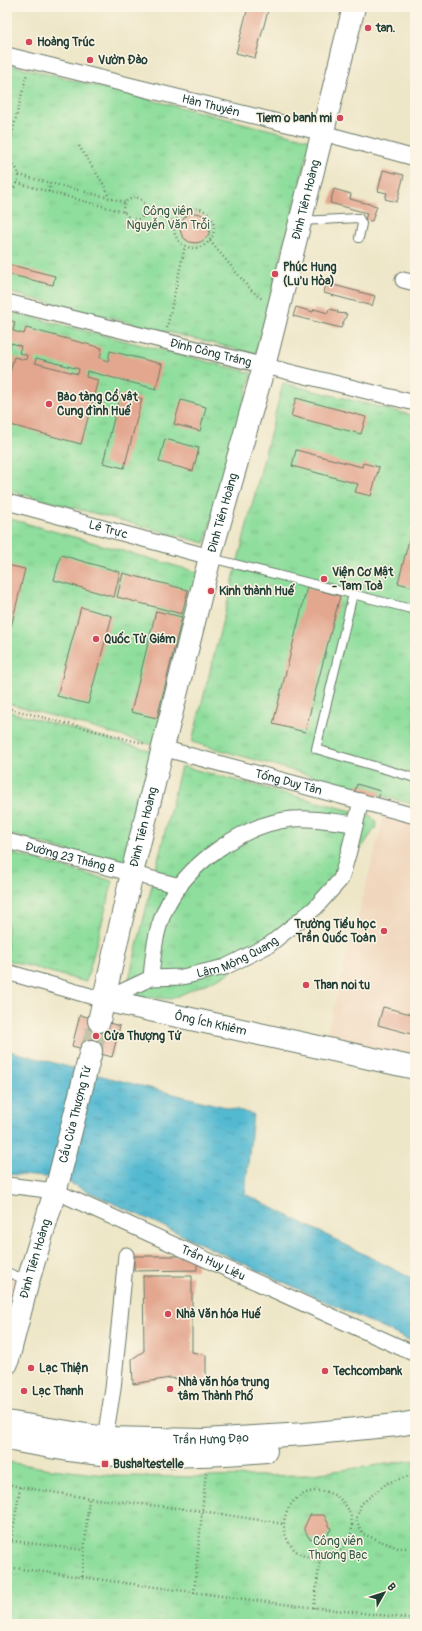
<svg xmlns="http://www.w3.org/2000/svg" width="422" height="1631" font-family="Pangolin,sans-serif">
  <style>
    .built { fill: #f0d6bc }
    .grass { fill: url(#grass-tufts); stroke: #578e68 }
    .water { fill: url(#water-ripples); stroke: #397b82 }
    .building { fill: #e3a68e; fill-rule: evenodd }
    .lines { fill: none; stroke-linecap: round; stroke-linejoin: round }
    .secondary-tunnel { stroke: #c4c4aa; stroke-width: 22; stroke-dasharray: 22 11; stroke-linecap: butt }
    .lane-casing { stroke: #677867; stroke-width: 10 }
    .street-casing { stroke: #677867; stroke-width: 17 }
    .secondary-casing { stroke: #677867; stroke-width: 24 }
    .path { stroke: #677867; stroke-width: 2.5; stroke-dasharray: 1 3; stroke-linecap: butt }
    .lane { stroke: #fff; stroke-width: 8 }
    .street { stroke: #fff; stroke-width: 15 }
    .secondary { stroke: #fff; stroke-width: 22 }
    .poi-dot { fill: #d1495b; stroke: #fcf5e5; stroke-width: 1.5 }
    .labels { text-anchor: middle; stroke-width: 3; stroke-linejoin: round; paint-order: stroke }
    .poi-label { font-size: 12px; font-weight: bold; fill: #1f3d34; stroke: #fcf5e5; text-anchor: start }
    .street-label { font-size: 12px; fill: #1f3d34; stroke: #fcf5e5 }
    .park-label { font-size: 12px; fill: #355d49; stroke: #fcf5e5 }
  </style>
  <defs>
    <pattern id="grass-tufts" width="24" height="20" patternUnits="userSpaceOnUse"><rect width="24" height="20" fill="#8fde9d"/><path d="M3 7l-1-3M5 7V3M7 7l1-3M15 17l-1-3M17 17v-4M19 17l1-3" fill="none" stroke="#7bbf88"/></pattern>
    <pattern id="water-ripples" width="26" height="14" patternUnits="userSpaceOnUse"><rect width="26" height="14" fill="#53b9d1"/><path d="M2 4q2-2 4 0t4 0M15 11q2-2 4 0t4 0" fill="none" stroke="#4498aa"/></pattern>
  </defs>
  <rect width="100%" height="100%" fill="#fcf5e5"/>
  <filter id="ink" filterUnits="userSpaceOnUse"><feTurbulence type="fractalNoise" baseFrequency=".025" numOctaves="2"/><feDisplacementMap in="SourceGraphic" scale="8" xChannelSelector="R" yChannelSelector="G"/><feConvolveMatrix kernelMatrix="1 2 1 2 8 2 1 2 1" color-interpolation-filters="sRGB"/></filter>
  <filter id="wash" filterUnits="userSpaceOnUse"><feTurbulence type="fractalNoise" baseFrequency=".012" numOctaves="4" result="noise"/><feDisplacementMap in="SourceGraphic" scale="16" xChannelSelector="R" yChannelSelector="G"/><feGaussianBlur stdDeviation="0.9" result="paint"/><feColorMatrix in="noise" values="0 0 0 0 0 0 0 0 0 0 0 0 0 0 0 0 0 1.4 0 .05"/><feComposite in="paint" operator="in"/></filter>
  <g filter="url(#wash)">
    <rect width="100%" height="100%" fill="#ede6c7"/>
    <!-- built -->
    <g class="built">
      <polygon points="384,816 415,824 415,1058 326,1037"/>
      <polygon points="7,1277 17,1280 7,1313"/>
    </g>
    <!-- grass -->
    <g class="grass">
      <polygon points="7,64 311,140 256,354 7,292"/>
      <polygon points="7,311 252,373 205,543 7,490"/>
      <polygon points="283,383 415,416 415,805 192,742"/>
      <polygon points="7,518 204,574 156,746 7,703"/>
      <polygon points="7,711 155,752 125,867 7,834"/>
      <polygon points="181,766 371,816 376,821 376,827 326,898 245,956 230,973 171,999 139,997 128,983"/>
      <polygon points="7,852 113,881 86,982 7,960"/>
      <polygon points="415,1460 415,1624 7,1624 7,1462 51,1469 115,1476 206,1477 306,1475"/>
    </g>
    <!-- water -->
    <polygon class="water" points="7,1050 98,1075 253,1114 245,1194 415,1280 415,1343 59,1178 7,1174"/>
    <g id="blocks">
      <!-- building -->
      <g class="building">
        <polygon points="248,7 269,7 255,58 236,53"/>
        <polygon points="383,170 404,175 397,202 385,199 387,193 378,191"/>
        <polygon points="334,189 351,194 350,199 377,206 372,221 365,220 367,213 330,203"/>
        <circle cx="195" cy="228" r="15"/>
        <polygon points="7,264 55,276 53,285 7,274"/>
        <polygon points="326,283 375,296 372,306 324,293"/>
        <polygon points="296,307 313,312 314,309 328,313 329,309 338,311 337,313 347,314 341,328 293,316"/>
        <path d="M7,320L15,322L13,331L24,334L26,328L102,348L100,358L108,361L110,351L162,364L156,389L87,371L86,377L98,380L81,444L7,424V384L14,357L26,360L27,355L19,353L21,346L11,343L10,349L7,348ZM36,358L79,369L78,374L35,363Z"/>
        <polygon points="120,394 142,399 124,468 103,463"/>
        <polygon points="296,398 366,417 361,434 291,416"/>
        <polygon points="181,400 206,407 200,431 174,424"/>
        <polygon points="165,439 199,448 193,471 159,462"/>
        <polygon points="296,450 362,467 363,463 379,467 371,496 355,492 358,484 292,466"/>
        <polygon points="409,540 415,541 415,582 413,587 398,583"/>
        <polygon points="61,555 120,572 114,597 54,580"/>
        <polygon points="7,565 25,569 11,627 7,626"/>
        <polygon points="123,573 188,590 182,614 117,597"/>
        <polygon points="307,587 340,596 305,732 273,724"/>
        <polygon points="81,607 112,616 88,704 57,696"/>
        <polygon points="156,611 182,617 157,718 131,712"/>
        <polygon points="357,784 380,791 378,800 354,794"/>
        <polygon points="383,1007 415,1015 415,1035 378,1025"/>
        <polygon points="80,1015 120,1026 112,1057 72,1046"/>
        <polygon points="134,1256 197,1256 197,1270 134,1271"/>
        <polygon points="143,1276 192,1276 192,1352 206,1355 206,1382 170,1378 133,1384 132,1359 144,1351"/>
        <polygon points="310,1515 324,1515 331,1529 323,1541 309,1538 304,1528"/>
      </g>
    </g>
  </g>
  <g filter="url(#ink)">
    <use href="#blocks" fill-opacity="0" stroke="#677867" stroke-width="1"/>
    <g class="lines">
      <!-- secondary-tunnel -->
      <polyline class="secondary-tunnel" points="91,1051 99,1021"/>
      <defs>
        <g id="lane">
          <polyline points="301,221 359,218 362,224 359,238"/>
          <polyline points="211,558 415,610"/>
          <polyline points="353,594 316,749 415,778"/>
          <polyline points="7,1272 28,1281"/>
        </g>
        <g id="street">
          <path id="s1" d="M7,55L323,133L415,158"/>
          <polyline points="403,280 415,283"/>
          <path id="s2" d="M7,302L415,403"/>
          <path id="s3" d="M7,502L210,557"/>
          <path id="s4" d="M162,748L415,816"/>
          <path id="s5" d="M7,841L180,886"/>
          <path id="s6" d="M7,972L104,1000L151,978L182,977L225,967L269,945L315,908L341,879L349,851L361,801"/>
          <path d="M151,978C153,955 155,932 165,910C185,865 243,824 292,819C313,817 335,822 355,824"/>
          <path id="s7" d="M7,1185L55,1191L415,1354"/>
          <polyline points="105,1438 113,1389 126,1255"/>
        </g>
        <g id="secondary">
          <path id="s8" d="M104,1000L415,1068"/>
          <path id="s9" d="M99,1021L132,873L210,557L264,366L354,7"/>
          <path id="s10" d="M7,1363L28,1281L59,1178L91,1051"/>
          <path id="s11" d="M7,1422L105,1438L204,1440L305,1434L397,1425L415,1422"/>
          <path d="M7,1439C44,1446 84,1454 122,1455C170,1457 218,1455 266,1451"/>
        </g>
      </defs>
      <!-- lane casing -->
      <use href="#lane" class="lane-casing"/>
      <!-- street casing -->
      <use href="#street" class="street-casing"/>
      <!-- secondary casing -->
      <use href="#secondary" class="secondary-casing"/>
      <!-- path -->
      <g class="path">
        <polyline points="79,146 104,185 109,198"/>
        <polyline points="7,154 27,73"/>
        <path d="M7,161C15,164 18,169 19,178L14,188L7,191"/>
        <polyline points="19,175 125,202"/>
        <path d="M17,183L124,212L130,219H140C150,210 146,199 134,197L125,202L123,206L124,212"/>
        <polyline points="49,192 50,183"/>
        <circle cx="194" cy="228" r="20"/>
        <polyline points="145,212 175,221"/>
        <polyline points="210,241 251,290 263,300"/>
        <polyline points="167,328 185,246"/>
        <polyline points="7,708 146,744"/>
        <polyline points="415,1474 387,1483 361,1504 356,1520 363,1534 398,1548 415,1548"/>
        <polyline points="7,1484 20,1487"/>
        <circle cx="318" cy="1525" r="34"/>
        <polyline points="7,1520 14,1521"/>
        <polyline points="12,1541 84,1550"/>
        <polyline points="7,1567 274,1603 415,1619"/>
        <polyline points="7,1567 20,1487 89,1498"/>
        <polyline points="82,1576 89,1498 202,1511 284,1524"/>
        <polyline points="194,1593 206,1472"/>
        <polyline points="314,1608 320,1559"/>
      </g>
      <!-- lane -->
      <use href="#lane" class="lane"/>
      <!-- street -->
      <use href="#street" class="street"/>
      <!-- secondary -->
      <use href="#secondary" class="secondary"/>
    </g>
  </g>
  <!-- markers -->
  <g class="poi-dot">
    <circle cx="368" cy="28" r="4"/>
    <circle cx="29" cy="42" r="4"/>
    <circle cx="90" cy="60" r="4"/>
    <circle cx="340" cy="118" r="4"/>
    <circle cx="275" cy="274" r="4"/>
    <circle cx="49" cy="404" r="4"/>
    <circle cx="324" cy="579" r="4"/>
    <circle cx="211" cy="591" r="4"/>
    <circle cx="96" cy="639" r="4"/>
    <circle cx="384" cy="931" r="4"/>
    <circle cx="306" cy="985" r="4"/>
    <circle cx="96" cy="1036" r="4"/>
    <circle cx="168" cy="1314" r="4"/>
    <circle cx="31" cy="1368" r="4"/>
    <circle cx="325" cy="1371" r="4"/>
    <circle cx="170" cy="1389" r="4"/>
    <circle cx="24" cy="1391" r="4"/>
    <rect x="101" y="1460" width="8" height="8" rx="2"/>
  </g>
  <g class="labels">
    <!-- poi labels -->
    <g class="poi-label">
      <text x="376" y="32">tan.</text>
      <text x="37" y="46">Hoàng Trúc</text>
      <text x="98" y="64">Vườn Đào</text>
      <text x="332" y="122" text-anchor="end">Tiem o banh mi</text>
      <text x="283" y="271">Phúc Hung<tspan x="283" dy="14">(Lu'u Hòa)</tspan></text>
      <text x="57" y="401">Bảo tàng Cổ vật<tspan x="57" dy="14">Cung đình Huế</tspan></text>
      <text x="332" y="576">Viện Cơ Mật<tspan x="332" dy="14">- Tam Toà</tspan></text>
      <text x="219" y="595">Kinh thành Huế</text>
      <text x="104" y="643">Quốc Tử Giám</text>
      <text x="376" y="928" text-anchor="end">Trường Tiểu học<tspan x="376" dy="14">Trần Quốc Toản</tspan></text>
      <text x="314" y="989">Than noi tu</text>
      <text x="104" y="1040">Cửa Thượng Tứ</text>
      <text x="176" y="1318">Nhà Văn hóa Huế</text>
      <text x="39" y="1372">Lạc Thiện</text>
      <text x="333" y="1375">Techcombank</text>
      <text x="178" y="1386">Nhà văn hóa trung<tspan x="178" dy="14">tâm Thành Phố</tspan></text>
      <text x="32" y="1395">Lạc Thanh</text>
      <text x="113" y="1468">Bushaltestelle</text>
    </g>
    <!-- street labels -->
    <g class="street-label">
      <text dy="4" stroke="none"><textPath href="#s1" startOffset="210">Hàn Thuyên</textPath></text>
      <text dy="4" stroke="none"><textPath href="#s9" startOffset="847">Đinh Tiên Hoàng</textPath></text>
      <text dy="4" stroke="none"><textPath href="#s2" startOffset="210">Đinh Công Tráng</textPath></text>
      <text dy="4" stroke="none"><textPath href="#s9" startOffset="523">Đinh Tiên Hoàng</textPath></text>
      <text dy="4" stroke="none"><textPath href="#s3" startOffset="105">Lê Trực</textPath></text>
      <text dy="4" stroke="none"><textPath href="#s4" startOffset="131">Tống Duy Tân</textPath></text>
      <text dy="4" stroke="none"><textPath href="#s9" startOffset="199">Đinh Tiên Hoàng</textPath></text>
      <text dy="4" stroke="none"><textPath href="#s5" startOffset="65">Đường 23 Tháng 8</textPath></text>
      <text dy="4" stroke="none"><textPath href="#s6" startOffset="243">Lâm Mộng Quang</textPath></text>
      <text dy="4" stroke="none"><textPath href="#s8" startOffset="109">Ông Ích Khiêm</textPath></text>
      <text dy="4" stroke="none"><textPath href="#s10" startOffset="258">Cầu Cửa Thượng Tứ</textPath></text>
      <text dy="4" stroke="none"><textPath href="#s10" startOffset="108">Đinh Tiên Hoàng</textPath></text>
      <text dy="4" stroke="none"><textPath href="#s7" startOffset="222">Trần Huy Liệu</textPath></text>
      <text dy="4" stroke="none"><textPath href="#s11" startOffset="205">Trần Hưng Đạo</textPath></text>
    </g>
    <!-- park labels -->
    <g class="park-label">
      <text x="168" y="215">Công viên<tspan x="168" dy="14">Nguyễn Văn Trỗi</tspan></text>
      <text x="338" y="1545">Công viên<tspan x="338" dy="14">Thương Bạc</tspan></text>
    </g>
  </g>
  <!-- margin -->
  <rect width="422" height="1631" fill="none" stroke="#fcf5e5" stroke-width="24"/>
  <!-- north arrow -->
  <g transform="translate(384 1593) rotate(51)" stroke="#fcf5e5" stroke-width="3" paint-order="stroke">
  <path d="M0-3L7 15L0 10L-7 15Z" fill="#1f3d34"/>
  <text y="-6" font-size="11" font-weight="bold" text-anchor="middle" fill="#1f3d34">B</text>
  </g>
</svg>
